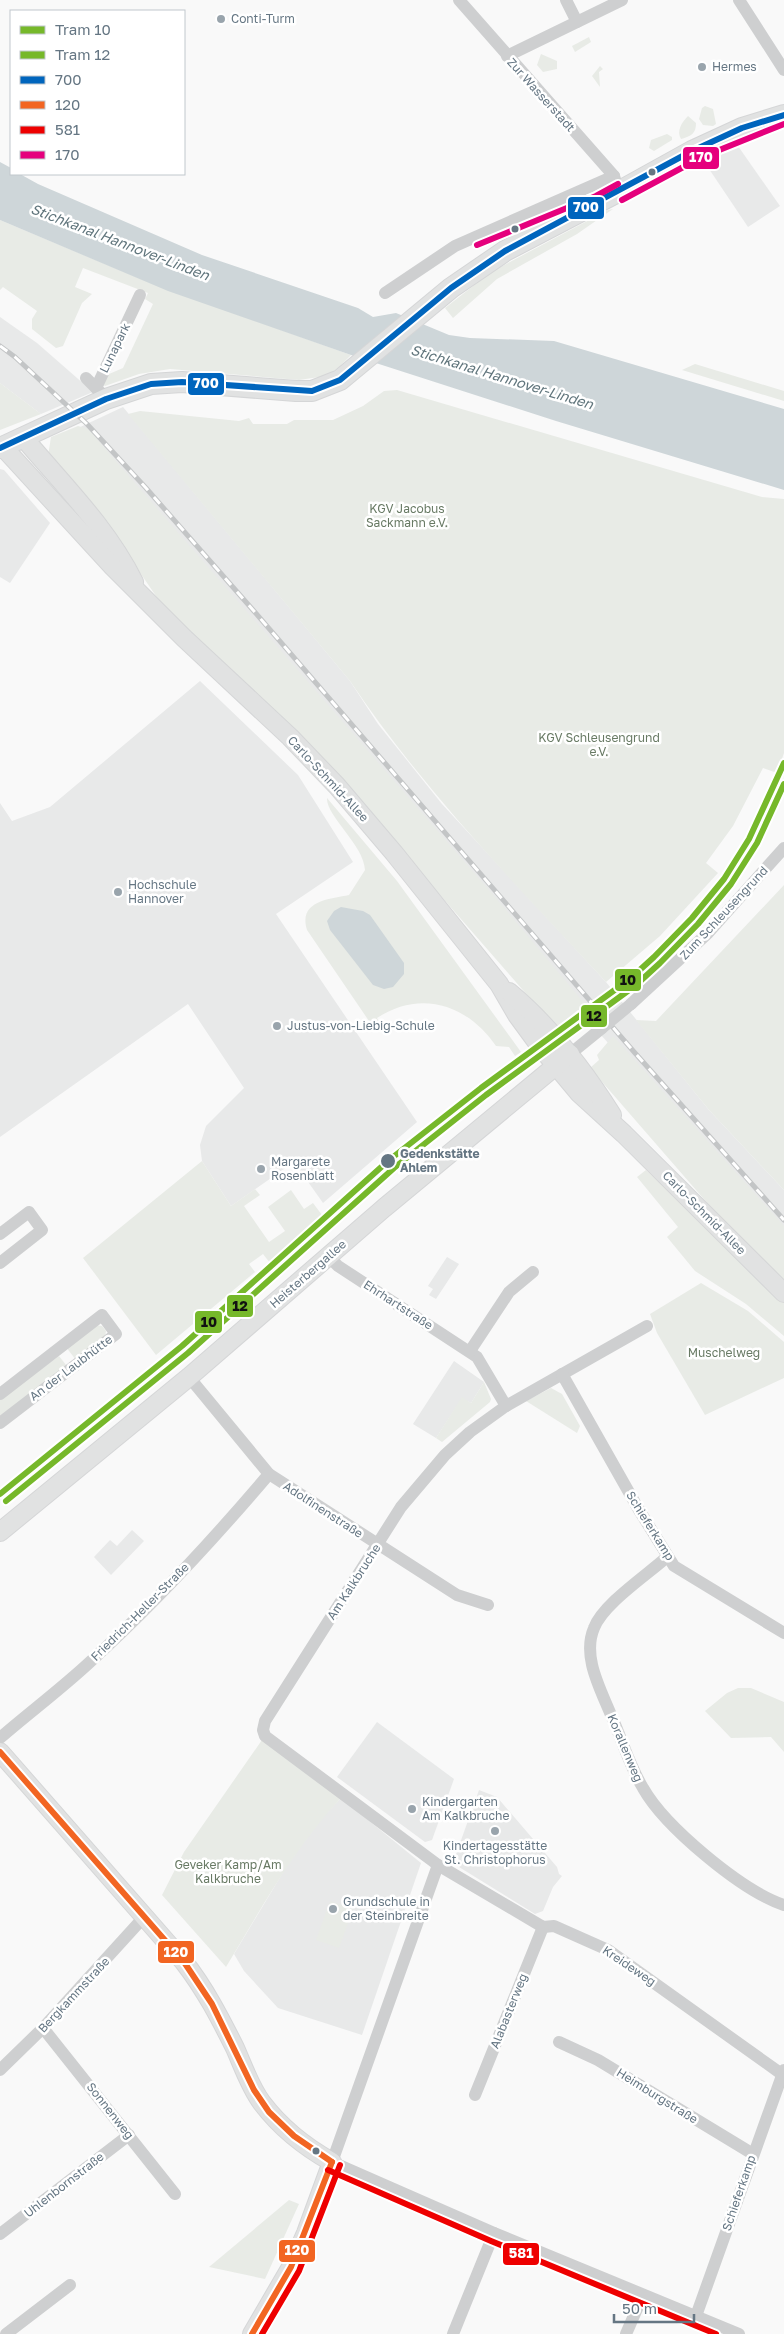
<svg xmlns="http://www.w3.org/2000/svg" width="784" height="2334" font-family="'Golos Text',sans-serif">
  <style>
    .built { fill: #e8e9e9 }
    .green { fill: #e8ebe6 }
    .water { fill: #ced6d9 }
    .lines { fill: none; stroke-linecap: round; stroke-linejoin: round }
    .secondary-casing { stroke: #d5d6d7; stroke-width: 20 }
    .primary-casing { stroke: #d5d6d7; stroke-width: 22 }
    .street { stroke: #cecfd0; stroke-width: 12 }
    .secondary { stroke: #e1e2e2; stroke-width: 18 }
    .primary { stroke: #e1e2e2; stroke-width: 20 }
    .rail-casing { stroke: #c3c5c6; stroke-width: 5 }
    .rail { stroke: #fff; stroke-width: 3; stroke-dasharray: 9; stroke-linecap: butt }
    .street-bridge { stroke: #cecfd0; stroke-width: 12 }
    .bus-1-casing { stroke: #fff; stroke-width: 10 }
    .bus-2-casing { stroke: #fff; stroke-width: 10 }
    .bus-3-casing { stroke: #fff; stroke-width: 10 }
    .bus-4-casing { stroke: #fff; stroke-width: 10 }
    .bus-1 { stroke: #0065bd; stroke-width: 6 }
    .bus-2 { stroke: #f26522; stroke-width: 6 }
    .bus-3 { stroke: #e00; stroke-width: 6 }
    .bus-4 { stroke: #e5007d; stroke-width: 6 }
    .tram-1-casing { stroke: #fff; stroke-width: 10 }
    .tram-2-casing { stroke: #fff; stroke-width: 10 }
    .tram-1 { stroke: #76b82a; stroke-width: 6 }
    .tram-2 { stroke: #76b82a; stroke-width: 6 }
    .poi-dot { fill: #99a4ac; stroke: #fff; stroke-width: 2 }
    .bus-dot { fill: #657683; stroke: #fff; stroke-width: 2 }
    .labels { text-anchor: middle; stroke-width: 5; stroke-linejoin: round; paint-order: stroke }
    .poi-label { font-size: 12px; fill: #657683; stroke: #fff; text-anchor: start }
    .street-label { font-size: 12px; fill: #657683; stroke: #fff }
    .park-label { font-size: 12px; fill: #687a64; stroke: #fff }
    .stop-label { font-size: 12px; font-weight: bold; fill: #657683; stroke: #fff; text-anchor: start }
    .water-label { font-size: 14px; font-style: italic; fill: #60757c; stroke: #fff }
    .line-badge { stroke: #fff; stroke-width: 2 }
    .badge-label { font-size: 14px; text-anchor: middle; font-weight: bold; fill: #fff }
    .pale-badge-label { font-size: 14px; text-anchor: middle; font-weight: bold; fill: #111 }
  </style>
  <rect width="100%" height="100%" fill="#f9f9f9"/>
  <!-- built -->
  <g class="built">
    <polygon points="738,146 780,206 748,227 703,160"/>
    <polygon points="0,317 37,343 93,392 41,414 0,383"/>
    <polygon points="123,407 350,681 378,724 442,804 606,982 709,1110 784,1190 784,1236 579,1011 446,850 61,436"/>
    <polygon points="0,469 4,470 50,523 10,583 0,577"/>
    <polygon points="200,681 298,775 353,862 276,914 417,1122 323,1203 294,1162 231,1206 202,1161 200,1145 206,1126 244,1088 188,1004 0,1137 0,803 12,821 50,807"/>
    <polygon points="447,1257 459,1264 436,1299 429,1295 433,1289 428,1286"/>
    <polygon points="454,1361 484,1382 471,1403 462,1398 436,1438 413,1424"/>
    <polygon points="132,1530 144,1541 111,1575 94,1557 110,1540 117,1546"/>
    <polygon points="377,1722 454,1779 432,1840 425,1842 337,1777"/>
    <polygon points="479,1790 497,1797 557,1867 559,1874 562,1876 553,1887 543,1911 535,1914 459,1867 461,1861 455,1857"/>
    <polygon points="341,1798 421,1863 362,2035 278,2008 244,1971 234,1954 288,1864 320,1820"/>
  </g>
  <!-- green -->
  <g class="green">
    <polygon points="589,37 591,42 575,52 572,46"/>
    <polygon points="541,54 557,61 557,69 543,72 537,65"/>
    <polygon points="600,66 603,69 599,72 600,87 592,76"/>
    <polygon points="705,106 713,109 716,124 713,126 703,125 699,119 702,108"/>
    <path d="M688,116L696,123C696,134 691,136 681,139C676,131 682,122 688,116Z"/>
    <polygon points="667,134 672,137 672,140 654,151 649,148 651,140"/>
    <polygon points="613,209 577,234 497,279 453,318 445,308 491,272 608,210"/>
    <polygon points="0,220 153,284 351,355 339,367 326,376 299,380 170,369 139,374 105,386 103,385 109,374 123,368 153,304 145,299 148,293 83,268 75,287 92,294 82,303 63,346 56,348 32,329 32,319 37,311 3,287 0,290"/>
    <polygon points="695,364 784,391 784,401 682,370"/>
    <polygon points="0,383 41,414 0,430"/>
    <path d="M397,390L762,497L784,499V753L777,773L763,768L733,826L706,863L718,873L660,936L606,982C516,885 424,791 350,681L128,414L140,411L239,421L249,418L253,424H287L294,420H333L363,406L384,391Z"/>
    <polygon points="78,426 88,429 489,890 585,1004 556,1028 406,856 176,621 156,596 106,523 48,456 51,437"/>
    <path d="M327,798L397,881L521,1052L515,1056L509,1047L496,1046C468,1005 421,989 377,1018L380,1024L376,1025L369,1021L307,930C298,901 329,899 349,895L365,870C364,845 326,816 327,798Z"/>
    <polygon points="784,885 784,1190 709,1110 636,1020 656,1021"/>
    <polygon points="613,1036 784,1226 784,1282 716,1213 590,1068 599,1060 597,1055"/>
    <polygon points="202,1161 231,1206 255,1189 260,1195 244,1206 269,1242 285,1231 268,1207 291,1190 304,1209 313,1203 322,1215 270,1263 263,1254 249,1264 255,1272 156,1355 83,1258"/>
    <polygon points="646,1170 784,1300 784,1336 746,1304 695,1271 667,1237 678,1227 637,1177"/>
    <polygon points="701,1283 748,1311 784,1342 784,1378 705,1415 657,1333 650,1314"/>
    <polygon points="95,1325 102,1326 106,1331 105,1338 76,1360 66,1347"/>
    <polygon points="59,1356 66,1365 0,1419 0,1398"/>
    <polygon points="484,1382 491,1399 490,1402 442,1442 436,1438 462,1397 471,1403"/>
    <polygon points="551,1388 562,1394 580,1426 577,1433 526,1401"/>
    <polygon points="738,1688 751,1688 784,1702 784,1752 771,1737 731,1738 705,1711 727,1693"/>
    <path d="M264,1737L341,1798C294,1848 261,1909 226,1967L162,1895L184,1852Z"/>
    <polygon points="330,1901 353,1909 339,1948 316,1940"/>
    <polygon points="289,2200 299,2204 265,2279 209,2267"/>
  </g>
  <!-- water -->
  <g class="water">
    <polygon points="0,162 11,168 11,174 20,174 38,184 202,255 358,308 373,317 396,313 449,335 470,338 554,341 784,409 784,490 556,421 351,355 168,291 0,220"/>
    <polygon points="341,907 363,911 370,915 404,963 404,974 393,987 384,989 373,985 330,930 327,921 334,911"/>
  </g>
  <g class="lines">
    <defs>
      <g id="secondary">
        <path d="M23,437C63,485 106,526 134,582"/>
        <polyline points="3,447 113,567 184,638 290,737 337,786 394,853 499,984 517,1015 539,1045 579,1093 624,1134 784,1293"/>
        <path d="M509,992C551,1027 583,1069 612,1115"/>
        <polyline points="0,1532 189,1377 384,1208 570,1054"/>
        <path d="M0,1752L184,1962C205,1989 220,2018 235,2048C243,2066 250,2087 262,2103C281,2128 305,2147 332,2162L306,2233L291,2267L252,2334"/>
      </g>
      <polyline id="primary" points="0,448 106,399 151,384 182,382 296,391 312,391 340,380 451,288 505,251 618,192 692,151 742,128 784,115"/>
    </defs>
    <!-- secondary casing -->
    <use href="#secondary" class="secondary-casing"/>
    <!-- primary casing -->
    <use href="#primary" class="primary-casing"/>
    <!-- street -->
    <g class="street">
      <polyline points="459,0 614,176 616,183"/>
      <polyline points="566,0 577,22"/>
      <polyline points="739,0 784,70"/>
      <polyline points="507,56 622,0"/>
      <polyline points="385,293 455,246 614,176"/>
      <polyline points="86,378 101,393"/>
      <polyline points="96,388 140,295"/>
      <polyline points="631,1004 708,933 784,848"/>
      <polyline points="570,1054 602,1028"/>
      <polyline points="0,1234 29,1212 42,1230 0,1263"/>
      <polyline points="329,1257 338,1266 477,1357 506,1406"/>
      <polyline points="647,1326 506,1406 470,1432 445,1455 401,1507 265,1721 263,1730 265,1736 438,1865 543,1927 554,1926 608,1950 783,2075"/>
      <polyline points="470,1351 509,1292 533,1272"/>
      <polyline points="562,1374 639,1510 674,1566 784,1633"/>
      <polyline points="189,1377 269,1474 457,1595 488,1605"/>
      <polyline points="0,1394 102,1315 116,1334 0,1423"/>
      <path d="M667,1557C647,1575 603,1604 594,1628C582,1656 600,1688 611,1715C622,1739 629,1765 643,1788C665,1827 742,1891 784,1905"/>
      <path d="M0,1738C30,1712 61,1689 90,1662C154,1604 213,1540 269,1474"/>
      <polyline points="438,1865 332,2162 494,2233 739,2334"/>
      <polyline points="43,2028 175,2194"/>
      <polyline points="559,2042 598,2060 753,2154"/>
      <polyline points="0,2070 43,2028 144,1917"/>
      <polyline points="475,2095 543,1927"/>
      <polyline points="0,2234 129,2135"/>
      <polyline points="696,2316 784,2070"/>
      <polyline points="6,2334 70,2285"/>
      <polyline points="453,2334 494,2233"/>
      <polyline points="626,2334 643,2295"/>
    </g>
    <!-- secondary -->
    <use href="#secondary" class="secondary"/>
    <!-- primary -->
    <use href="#primary" class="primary"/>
    <defs>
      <polyline id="rail" points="0,346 15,357 87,424 146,488 253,610 635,1053 784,1220"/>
    </defs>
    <!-- rail casing -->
    <use href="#rail" class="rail-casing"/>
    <!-- rail -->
    <use href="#rail" class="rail"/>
    <!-- street-bridge -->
    <polyline class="street-bridge" points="602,1028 631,1004"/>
    <defs>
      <polyline id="bus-1" points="0,448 106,399 151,384 182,382 312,391 340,380 451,288 505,251 692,151 742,128 784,115"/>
      <g id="bus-2">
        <polyline points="0,1752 184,1962 212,2004 254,2090 269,2112 294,2136 332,2162"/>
        <polyline points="252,2334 291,2267 332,2162"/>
      </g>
      <g id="bus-3">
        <polyline points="328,2170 491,2241 716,2334"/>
        <polyline points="262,2334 299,2271 340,2165"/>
      </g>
      <g id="bus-4">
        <polyline points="622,200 702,157 784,124"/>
        <polyline points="477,245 596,196 618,184"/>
      </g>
    </defs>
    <!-- bus-1 casing -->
    <use href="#bus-1" class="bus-1-casing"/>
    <!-- bus-2 casing -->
    <use href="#bus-2" class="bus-2-casing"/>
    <!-- bus-3 casing -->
    <use href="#bus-3" class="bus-3-casing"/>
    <!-- bus-4 casing -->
    <use href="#bus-4" class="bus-4-casing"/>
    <!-- bus-1 -->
    <use href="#bus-1" class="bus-1"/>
    <!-- bus-2 -->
    <use href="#bus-2" class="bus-2"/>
    <!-- bus-3 -->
    <use href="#bus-3" class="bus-3"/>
    <!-- bus-4 -->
    <use href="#bus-4" class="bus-4"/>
    <defs>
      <polyline id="tram-1" points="0,1494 182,1346 388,1161 481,1088 631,978 654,957 692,918 724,879 749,839 784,763"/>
      <polyline id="tram-2" points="6,1501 188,1353 394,1168 486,1095 636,985 660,963 698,924 731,884 757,843 784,784"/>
    </defs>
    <!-- tram-1 casing -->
    <use href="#tram-1" class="tram-1-casing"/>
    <!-- tram-2 casing -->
    <use href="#tram-2" class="tram-2-casing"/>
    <!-- tram-1 -->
    <use href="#tram-1" class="tram-1"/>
    <!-- tram-2 -->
    <use href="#tram-2" class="tram-2"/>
  </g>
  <!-- markers -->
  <g class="poi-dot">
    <circle cx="221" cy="19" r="5"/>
    <circle cx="702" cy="67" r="5"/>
    <circle cx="118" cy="892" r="5"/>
    <circle cx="277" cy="1026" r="5"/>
    <circle cx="261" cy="1169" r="5"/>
    <circle cx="412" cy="1809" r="5"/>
    <circle cx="495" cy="1831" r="5"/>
    <circle cx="333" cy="1909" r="5"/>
  </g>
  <g class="bus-dot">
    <circle cx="652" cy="172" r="4.5"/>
    <circle cx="515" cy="229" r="4.5"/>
    <circle cx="388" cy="1161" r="8"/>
    <circle cx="316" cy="2151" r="4.5"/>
  </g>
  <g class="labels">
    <!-- poi labels -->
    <g class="poi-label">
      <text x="231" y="23">Conti-Turm</text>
      <text x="712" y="71">Hermes</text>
      <text x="128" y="889">Hochschule<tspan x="128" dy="14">Hannover</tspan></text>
      <text x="287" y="1030">Justus-von-Liebig-Schule</text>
      <text x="271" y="1166">Margarete<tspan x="271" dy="14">Rosenblatt</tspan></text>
      <text x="422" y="1806">Kindergarten<tspan x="422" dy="14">Am Kalkbruche</tspan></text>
      <text x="495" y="1850" text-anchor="middle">Kindertagesstätte<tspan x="495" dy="14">St. Christophorus</tspan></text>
      <text x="343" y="1906">Grundschule in<tspan x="343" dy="14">der Steinbreite</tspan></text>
    </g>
    <!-- street labels -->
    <g class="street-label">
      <text transform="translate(541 95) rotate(48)" y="4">Zur Wasserstadt</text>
      <text transform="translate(115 348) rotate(-64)" y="4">Lunapark</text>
      <text transform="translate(328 779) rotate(47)" y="4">Carlo-Schmid-Allee</text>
      <text transform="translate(724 913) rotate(-47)" y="4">Zum Schleusengrund</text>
      <text transform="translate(704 1213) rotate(45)" y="4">Carlo-Schmid-Allee</text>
      <text transform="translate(308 1274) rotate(-41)" y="4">Heisterbergallee</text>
      <text transform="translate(398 1305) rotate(33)" y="4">Ehrhartstraße</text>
      <text transform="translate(71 1368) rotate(-37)" y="4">An der Laubhütte</text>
      <text transform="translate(323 1510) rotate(33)" y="4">Adolfinenstraße</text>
      <text transform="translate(650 1526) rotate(58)" y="4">Schieferkamp</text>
      <text transform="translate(354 1582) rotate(-57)" y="4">Am Kalkbruche</text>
      <text transform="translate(140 1612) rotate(-45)" y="4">Friedrich-Heller-Straße</text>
      <text transform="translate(625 1748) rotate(67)" y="4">Korallenweg</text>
      <text transform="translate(629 1966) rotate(34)" y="4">Kreideweg</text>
      <text transform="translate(74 1995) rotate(-47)" y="4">Bergkammstraße</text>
      <text transform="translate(509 2011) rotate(-68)" y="4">Alabasterweg</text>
      <text transform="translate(657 2096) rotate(32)" y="4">Heimburgstraße</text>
      <text transform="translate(110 2111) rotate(52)" y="4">Sonnenweg</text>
      <text transform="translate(64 2185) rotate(-38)" y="4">Uhlenbornstraße</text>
      <text transform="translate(739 2193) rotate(-71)" y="4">Schieferkamp</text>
    </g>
    <!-- park labels -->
    <g class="park-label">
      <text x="407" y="513">KGV Jacobus<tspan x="407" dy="14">Sackmann e.V.</tspan></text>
      <text x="599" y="742">KGV Schleusengrund<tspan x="599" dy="14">e.V.</tspan></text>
      <text x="724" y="1357">Muschelweg</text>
      <text x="228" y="1869">Geveker Kamp/Am<tspan x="228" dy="14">Kalkbruche</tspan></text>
    </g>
    <!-- stop labels -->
    <g class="stop-label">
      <text x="400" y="1158">Gedenkstätte<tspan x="400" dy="14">Ahlem</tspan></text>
    </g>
    <!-- water labels -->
    <g class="water-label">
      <text transform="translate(120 242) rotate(21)" y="5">Stichkanal Hannover-Linden</text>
      <text transform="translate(502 377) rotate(17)" y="5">Stichkanal Hannover-Linden</text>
    </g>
  </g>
  <g class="line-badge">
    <rect x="682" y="146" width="38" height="24" rx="5" fill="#e5007d"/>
    <rect x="567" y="196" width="38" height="24" rx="5" fill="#0065bd"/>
    <rect x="187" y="372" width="38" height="24" rx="5" fill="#0065bd"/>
    <rect x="614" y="968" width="28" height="24" rx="5" fill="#76b82a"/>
    <rect x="580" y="1004" width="28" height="24" rx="5" fill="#76b82a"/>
    <rect x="226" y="1294" width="28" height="24" rx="5" fill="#76b82a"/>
    <rect x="194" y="1310" width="29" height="24" rx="5" fill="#76b82a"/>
    <rect x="157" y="1940" width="38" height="24" rx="5" fill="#f26522"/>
    <rect x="278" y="2239" width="38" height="24" rx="5" fill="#f26522"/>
    <rect x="502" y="2242" width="38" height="24" rx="5" fill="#e00"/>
  </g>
  <g class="badge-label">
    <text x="701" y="162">170</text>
    <text x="586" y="212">700</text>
    <text x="206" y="388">700</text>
    <text x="176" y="1957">120</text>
    <text x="297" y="2255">120</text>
    <text x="521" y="2258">581</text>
  </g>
  <g class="pale-badge-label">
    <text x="628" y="985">10</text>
    <text x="594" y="1021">12</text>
    <text x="240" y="1311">12</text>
    <text x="209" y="1327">10</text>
  </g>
  <!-- legend -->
  <rect x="10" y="10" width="175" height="165" fill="#ffffff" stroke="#c1c8cd"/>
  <rect x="20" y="26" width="25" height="8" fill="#76b82a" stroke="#c1c8cd"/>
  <text x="55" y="35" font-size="15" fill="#657683">Tram 10</text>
  <rect x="20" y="51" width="25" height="8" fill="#76b82a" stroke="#c1c8cd"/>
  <text x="55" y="60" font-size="15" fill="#657683">Tram 12</text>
  <rect x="20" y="76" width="25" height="8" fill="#0065bd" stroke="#c1c8cd"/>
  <text x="55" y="85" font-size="15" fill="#657683">700</text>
  <rect x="20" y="101" width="25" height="8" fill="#f26522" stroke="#c1c8cd"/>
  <text x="55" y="110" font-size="15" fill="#657683">120</text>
  <rect x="20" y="126" width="25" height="8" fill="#ee0000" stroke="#c1c8cd"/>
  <text x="55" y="135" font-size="15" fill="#657683">581</text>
  <rect x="20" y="151" width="25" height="8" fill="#e5007d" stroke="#c1c8cd"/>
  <text x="55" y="160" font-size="15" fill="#657683">170</text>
  <!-- scale -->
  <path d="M614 2314v8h80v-8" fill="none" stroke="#657683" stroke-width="2.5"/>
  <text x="622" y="2314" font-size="15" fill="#657683" stroke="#ffffff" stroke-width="4" paint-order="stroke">50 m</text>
</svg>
